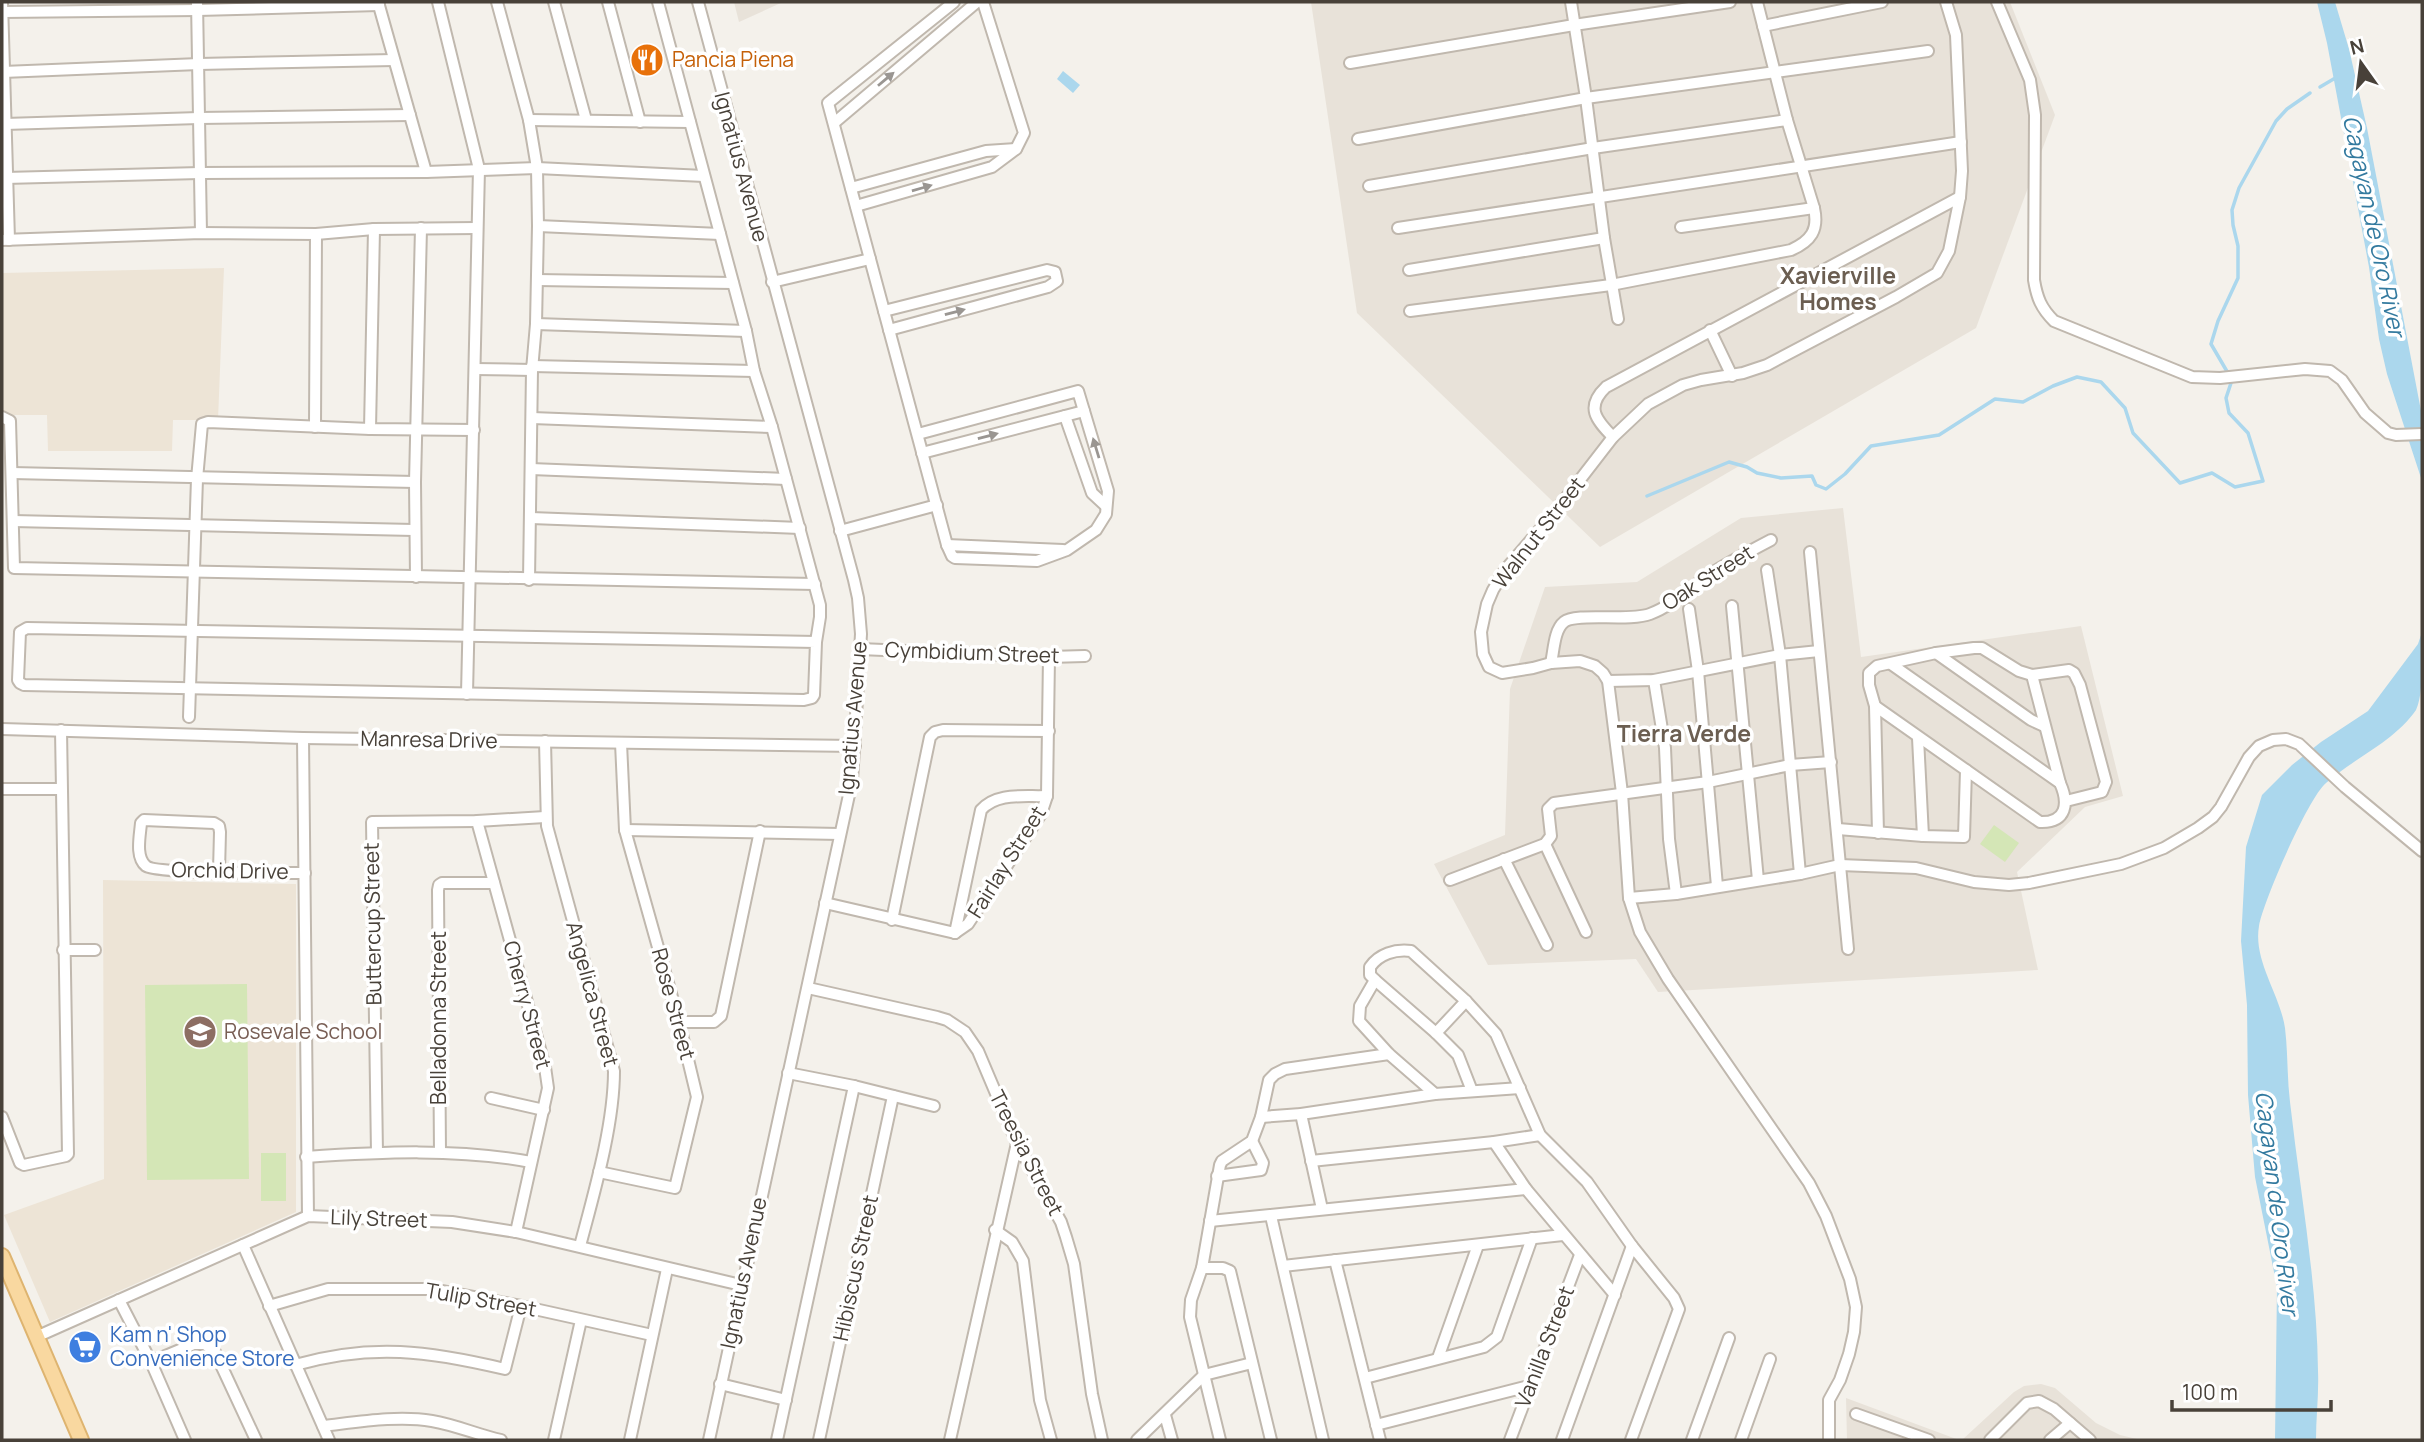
<svg xmlns="http://www.w3.org/2000/svg" width="2424" height="1442" font-family="Manrope,sans-serif">
  <style>
    .residential { fill: #e8e2d9 }
    .education { fill: #ede4d6 }
    .green { fill: #d4e6b6 }
    .water { fill: #abd7ed }
    .lines { fill: none; stroke-linecap: round; stroke-linejoin: round }
    .stream { stroke: #abd7ed; stroke-width: 3.5 }
    .minor-casing { stroke: #c0b8ae; stroke-width: 14 }
    .major-casing { stroke: #deb470; stroke-width: 18 }
    .minor { stroke: #fff; stroke-width: 10 }
    .major { stroke: #f9d8a0; stroke-width: 14 }
    .oneway { fill: #9a9692 }
    .labels { text-anchor: middle; stroke-width: 7; stroke-linejoin: round; paint-order: stroke }
    .food-label { font-size: 21px; fill: #c56008; stroke: #fff; text-anchor: start }
    .street-label { font-size: 21px; fill: #484139; stroke: #fff }
    .education-label { font-size: 21px; fill: #785e54; stroke: #fff; text-anchor: start }
    .shop-label { font-size: 21px; fill: #366cbe; stroke: #fff; text-anchor: start }
    .water-label { font-size: 23px; font-style: italic; fill: #337a9f; stroke: #fff }
    .neighbourhood-label { font-size: 23px; font-weight: bold; fill: #6b5e51; stroke: #fff }
  </style>
  <rect width="100%" height="100%" fill="#f4f1eb"/>
  <!-- residential -->
  <g class="residential">
    <polygon points="734,2 783,2 739,22"/>
    <polygon points="1311,2 2010,2 2055,115 1976,328 1600,547 1357,313"/>
    <polygon points="1843,508 1861,657 2081,626 2123,796 2085,807 2017,872 2038,970 1658,992 1636,959 1488,965 1434,864 1505,835 1510,689 1545,587 1637,582 1741,518"/>
    <polygon points="2041,1384 2055,1388 2096,1423 2120,1435 2141,1440 1962,1440 2014,1392 2024,1386"/>
    <polygon points="1846,1398 1959,1440 1847,1440"/>
  </g>
  <!-- education -->
  <g class="education">
    <polygon points="224,268 218,420 173,420 172,451 48,451 47,415 2,415 2,273"/>
    <polygon points="103,880 296,884 296,1212 50,1322 4,1215 104,1179"/>
  </g>
  <!-- green -->
  <g class="green">
    <polygon points="1994,825 2019,843 2005,862 1980,844"/>
    <polygon points="247,984 249,1179 147,1180 145,985"/>
    <rect x="261" y="1153" width="25" height="48"/>
  </g>
  <!-- water -->
  <g class="water">
    <polygon points="2317,2 2335,2 2349,49 2367,128 2422,416 2422,481 2387,374 2379,339 2369,267 2327,43"/>
    <polygon points="1063,71 1080,85 1073,93 1057,79"/>
    <path d="M2422,632C2422,652 2424,694 2416,710C2394,742 2354,758 2326,783C2308,798 2263,902 2259,926C2253,961 2280,994 2285,1028C2288,1053 2287,1078 2290,1102C2300,1192 2317,1281 2318,1371C2319,1394 2316,1417 2316,1440H2275L2277,1287L2255,1177L2248,1095L2247,1005L2241,941L2246,847L2262,795L2292,765L2321,742L2368,711L2418,644Z"/>
  </g>
  <g class="lines">
    <!-- stream -->
    <g class="stream">
      <polyline points="2320,87 2337,77"/>
      <polyline points="1647,496 1729,462 1747,467 1757,473 1781,478 1812,476 1816,485 1826,489 1845,474 1871,446 1939,435 1995,399 2023,402 2053,386 2077,377 2101,382 2125,408 2133,433 2180,483 2212,473 2235,487 2263,481 2248,433 2229,413 2226,398 2232,380 2211,344 2218,321 2238,278 2238,246 2233,225 2232,210 2239,188 2276,121 2287,109 2310,93"/>
    </g>
    <defs>
      <g id="minor">
        <polyline points="2,2 9,240"/>
        <polyline points="197,2 201,233"/>
        <polyline points="378,2 426,172"/>
        <polyline points="438,2 479,169 467,694"/>
        <polyline points="497,2 529,120 537,168 538,226 536,324 532,370 529,580"/>
        <polyline points="554,2 586,120"/>
        <polyline points="608,2 640,122"/>
        <polyline points="658,2 746,331 754,371 772,427 820,605 820,617 816,642 814,695 812,698 804,700 24,685 20,683 18,680 20,632 27,628 816,642"/>
        <polyline points="698,2 854,580 858,598 861,634 852,781 709,1440"/>
        <polyline points="1571,2 1586,98 1604,238 1618,319"/>
        <path d="M1997,2L2030,80L2035,115L2034,280C2037,298 2041,308 2054,321L2192,377L2220,378L2305,369L2330,371L2342,380L2365,413L2388,433L2396,435L2422,434"/>
        <polyline points="2,12 198,10 379,5"/>
        <polyline points="1763,26 1882,2"/>
        <polyline points="1350,63 1574,25 1730,2"/>
        <polyline points="3,72 199,64 394,60"/>
        <polyline points="529,120 690,122"/>
        <polyline points="834,123 977,2"/>
        <polyline points="5,124 199,118 410,115"/>
        <polyline points="1358,139 1586,98 1928,51"/>
        <polyline points="5,178 200,173 426,172 537,168 704,176"/>
        <polyline points="1369,186 1593,148 1787,120"/>
        <polyline points="851,188 986,151 1016,149"/>
        <polyline points="856,206 992,167 1016,149 1024,133 983,2"/>
        <polyline points="538,226 720,234"/>
        <polyline points="1681,227 1814,208"/>
        <polyline points="1398,228 1961,142"/>
        <polyline points="2,240 201,233 316,234 374,229 477,228"/>
        <polyline points="1409,270 1604,238"/>
        <polyline points="537,280 733,283"/>
        <polyline points="772,282 870,259"/>
        <polyline points="884,311 1047,270 1055,272 1057,281 1048,287 889,330"/>
        <path d="M1410,311L1611,285L1791,250C1811,241 1819,230 1814,208L1787,120L1757,2"/>
        <polyline points="536,324 746,331"/>
        <polyline points="1710,330 1732,376"/>
        <polyline points="532,366 754,371"/>
        <polyline points="475,369 532,370"/>
        <polyline points="1065,416 1092,493 1106,506"/>
        <polyline points="2,417 10,421 14,568 815,584"/>
        <polyline points="532,418 772,427"/>
        <polyline points="315,427 316,234"/>
        <polyline points="370,429 374,229"/>
        <polyline points="918,434 1078,391 1108,491 1106,514 1096,530 1067,550 1037,561 955,558 952,556 947,545 828,103 954,2"/>
        <path d="M1613,437C1596,420 1585,407 1606,387L1960,197"/>
        <polyline points="922,453 1084,411"/>
        <polyline points="531,469 786,479"/>
        <polyline points="12,473 415,482"/>
        <polyline points="531,518 800,528"/>
        <polyline points="13,521 414,530"/>
        <polyline points="840,531 937,505"/>
        <polyline points="947,545 1063,550"/>
        <polyline points="1810,552 1848,949"/>
        <polyline points="1767,570 1780,655 1800,874"/>
        <polyline points="416,577 415,482 421,228"/>
        <polyline points="1732,606 1758,880"/>
        <polyline points="1689,609 1698,671 1717,886"/>
        <polyline points="860,649 1049,657 1085,656"/>
        <polyline points="1936,653 2031,720 2044,726"/>
        <path d="M1551,663C1554,650 1554,630 1564,622C1576,612 1629,622 1650,614C1672,606 1690,588 1709,575C1729,562 1750,551 1771,540"/>
        <polyline points="1654,680 1665,748 1669,839 1676,894"/>
        <polyline points="1608,681 1654,680 1780,655 1819,651"/>
        <path d="M1875,706L2040,822C2067,823 2069,803 2060,783L1891,664"/>
        <polyline points="189,717 197,479 202,424 208,422 370,429 474,430"/>
        <polyline points="2,729 303,738 855,746"/>
        <polyline points="303,738 308,1216"/>
        <polyline points="1918,738 1923,836"/>
        <path d="M545,741L547,826L614,1071C614,1125 594,1193 580,1246"/>
        <polyline points="2060,783 2032,675 2069,670 2074,673 2080,685 2106,782 2102,792 2066,801"/>
        <polyline points="2,789 60,789"/>
        <polyline points="477,821 545,1067 548,1088 516,1232"/>
        <polyline points="1838,829 1923,836 1964,837 1966,770"/>
        <polyline points="625,830 840,834"/>
        <polyline points="1878,833 1875,706 1869,685 1869,673 1877,666 1936,653 1974,648 1982,648 2019,671 2032,675"/>
        <polyline points="1545,844 1586,932"/>
        <polyline points="1504,859 1547,945"/>
        <path d="M219,871L220,832L219,826L214,823L144,820L141,823C140,836 135,857 146,866C156,874 283,873 305,873"/>
        <polyline points="1450,880 1545,844 1551,836 1548,809 1554,803 1708,782 1790,765 1831,762"/>
        <polyline points="1629,898 1676,894 1800,874 1840,865 1916,868 1974,882 2009,885 2029,883 2121,864 2164,848 2198,828 2213,817 2221,807 2249,757 2259,746 2273,740 2286,739 2299,744 2345,787 2422,851"/>
        <polyline points="825,903 955,933"/>
        <polyline points="892,920 930,737 935,732 943,730 1049,731"/>
        <polyline points="955,933 968,924 1041,814 1047,796 1049,657"/>
        <path d="M955,933L981,810C997,792 1024,797 1047,796"/>
        <polyline points="63,950 95,950"/>
        <polyline points="1375,980 1436,1033 1458,1055 1472,1091"/>
        <polyline points="808,988 937,1017 947,1020 965,1032 978,1051 1017,1143 1061,1222 1066,1237 1074,1264 1092,1394 1102,1440"/>
        <polyline points="679,1022 714,1022 721,1016 760,831"/>
        <polyline points="1436,1033 1466,1001"/>
        <polyline points="788,1073 854,1086 934,1106"/>
        <path d="M1435,1094L1389,1054L1359,1021L1360,1006L1375,980L1370,975V967C1379,954 1395,949 1411,951L1466,1001L1496,1034L1540,1135L1587,1182L1632,1246"/>
        <polyline points="491,1098 544,1110"/>
        <polyline points="1301,1114 1322,1209"/>
        <polyline points="2,1117 20,1163 24,1165 66,1156 68,1154 61,730"/>
        <polyline points="1261,1117 1301,1114 1435,1094 1520,1088"/>
        <polyline points="1494,1142 1526,1189 1615,1295"/>
        <polyline points="440,1152 438,890 439,885 442,883 494,883"/>
        <polyline points="377,1153 372,822 477,821 545,817"/>
        <path d="M306,1157C382,1152 456,1148 531,1162"/>
        <polyline points="1311,1161 1494,1142 1540,1135"/>
        <polyline points="599,1172 675,1188 697,1097 679,1022 625,830 621,743"/>
        <polyline points="1217,1176 1261,1170 1263,1163 1252,1141"/>
        <polyline points="1271,1216 1323,1440"/>
        <polyline points="1210,1221 1526,1189"/>
        <polyline points="995,1230 1012,1242 1023,1261 1040,1400 1051,1440"/>
        <polyline points="243,1245 329,1440"/>
        <polyline points="1335,1260 1380,1440"/>
        <polyline points="1283,1266 1563,1235"/>
        <polyline points="1202,1268 1220,1165 1222,1161 1252,1141 1261,1117 1269,1080 1275,1074 1285,1069 1389,1054"/>
        <polyline points="119,1300 151,1362 185,1440"/>
        <polyline points="269,1306 328,1289 431,1289 521,1306 652,1335"/>
        <polyline points="36,1337 308,1216 452,1222 516,1232 741,1285"/>
        <polyline points="1438,1358 1478,1245"/>
        <polyline points="151,1362 194,1344 205,1344 215,1352 256,1440"/>
        <path d="M295,1365C372,1343 429,1351 505,1369L521,1306"/>
        <polyline points="1365,1378 1484,1347 1497,1337 1532,1238"/>
        <polyline points="720,1384 786,1400"/>
        <polyline points="1856,1414 1929,1440"/>
        <polyline points="1165,1415 1172,1440"/>
        <polyline points="1376,1425 1529,1386"/>
        <path d="M323,1426C358,1422 398,1415 432,1421C456,1425 478,1435 501,1440"/>
        <polyline points="554,1440 581,1320"/>
        <polyline points="630,1440 667,1269"/>
        <polyline points="777,1440 854,1086"/>
        <polyline points="819,1440 893,1096"/>
        <polyline points="950,1440 1017,1143"/>
        <polyline points="1137,1440 1204,1375 1252,1363"/>
        <polyline points="1220,1440 1190,1317 1191,1300 1202,1268 1223,1268 1230,1271 1271,1440"/>
        <polyline points="1510,1440 1580,1255"/>
        <polyline points="1562,1440 1632,1246 1674,1298 1679,1309 1631,1440"/>
        <polyline points="1692,1440 1729,1338"/>
        <polyline points="1741,1440 1770,1359"/>
        <polyline points="1829,1440 1829,1400 1840,1380 1849,1354 1854,1332 1856,1307 1850,1279 1826,1216 1809,1183 1668,979 1640,932 1629,898 1622,793 1608,681 1603,673 1595,666 1580,661 1551,663 1533,668 1502,673 1489,667 1483,654 1481,632 1487,604 1493,590 1505,570 1555,512 1613,437 1648,404 1683,385 1701,380 1743,373 1767,365 1896,297 1937,273 1949,251 1960,197 1962,171 1956,35 1946,2"/>
        <polyline points="1990,1440 2027,1403 2039,1401 2054,1409 2090,1440"/>
        <polyline points="2050,1440 2070,1423"/>
      </g>
      <polyline id="major" points="2,1256 81,1440"/>
    </defs>
    <!-- minor casing -->
    <use href="#minor" class="minor-casing"/>
    <!-- major casing -->
    <use href="#major" class="major-casing"/>
    <!-- minor -->
    <use href="#minor" class="minor"/>
    <!-- major -->
    <use href="#major" class="major"/>
  </g>
  <!-- one-way arrows -->
  <defs><path id="oneway-solid" d="M-6-.8H1V-3.2L6.5 0L1 3.2V.8H-6Z" transform="scale(1.75)"/></defs>
  <g class="oneway">
    <use href="#oneway-solid" transform="translate(886 79) rotate(-40)"/>
    <use href="#oneway-solid" transform="translate(922 188) rotate(-16)"/>
    <use href="#oneway-solid" transform="translate(955 312) rotate(-15)"/>
    <use href="#oneway-solid" transform="translate(988 436) rotate(-15)"/>
    <use href="#oneway-solid" transform="translate(1096 448) rotate(-107)"/>
  </g>
  <!-- icons -->
  <defs>
    <symbol id="restaurant-disc" viewBox="-11 -11 22 22"><circle r="9.5" fill="#e8710a" stroke="#fff"/><path d="M-5-6h1v4h1v-4h1v4h1v-4h1v5L-1.5 .5V6h-2V.5L-5-1ZM5-6V6H3V1.5H1.5Q1.5-4 5-6Z" fill="#fff"/></symbol>
    <symbol id="school-disc" viewBox="-11 -11 22 22"><circle r="9.5" fill="#8d6e63" stroke="#fff"/><path d="M0-5L7-2L0 1L-7-2ZM-4 1L0 2.5L4 1V4Q0 6-4 4Z" fill="#fff"/></symbol>
    <symbol id="supermarket-disc" viewBox="-11 -11 22 22"><circle r="9.5" fill="#3f7fe0" stroke="#fff"/><path d="M-6-5.5h2.5l.6 2H6L4.5 2H-2.5L-4.4-4H-6ZM-1.5 3.2a1.3 1.3 0 1 0 .1 0ZM3 3.2a1.3 1.3 0 1 0 .1 0Z" fill="#fff"/></symbol>
  </defs>
  <g fill-rule="evenodd">
    <use href="#restaurant-disc" x="628" y="41" width="38" height="38"/>
    <use href="#school-disc" x="181" y="1013" width="38" height="38"/>
    <use href="#supermarket-disc" x="66" y="1328" width="38" height="38"/>
  </g>
  <g class="labels">
    <!-- food labels -->
    <g class="food-label">
      <text x="672" y="67">Pancia Piena</text>
    </g>
    <!-- street labels -->
    <g class="street-label">
      <text transform="translate(741 167) rotate(75)" y="7">Ignatius Avenue</text>
      <text transform="translate(1539 533) rotate(-52)" y="7">Walnut Street</text>
      <text transform="translate(1708 578) rotate(-32)" y="7">Oak Street</text>
      <text transform="translate(972 653) rotate(2)" y="7">Cymbidium Street</text>
      <text transform="translate(853 718) rotate(-85)" y="7">Ignatius Avenue</text>
      <text transform="translate(429 740) rotate(1)" y="7">Manresa Drive</text>
      <text transform="translate(1007 862) rotate(-58)" y="7">Fairlay Street</text>
      <text transform="translate(230 871) rotate(1)" y="7">Orchid Drive</text>
      <text transform="translate(373 924) rotate(-91)" y="7">Buttercup Street</text>
      <text transform="translate(592 994) rotate(75)" y="7">Angelica Street</text>
      <text transform="translate(673 1004) rotate(75)" y="7">Rose Street</text>
      <text transform="translate(527 1005) rotate(75)" y="7">Cherry Street</text>
      <text transform="translate(439 1018) rotate(-90)" y="7">Belladonna Street</text>
      <text transform="translate(1026 1153) rotate(63)" y="7">Treesia Street</text>
      <text transform="translate(379 1219) rotate(2)" y="7">Lily Street</text>
      <text transform="translate(856 1268) rotate(-78)" y="7">Hibiscus Street</text>
      <text transform="translate(744 1273) rotate(-78)" y="7">Ignatius Avenue</text>
      <text transform="translate(481 1300) rotate(10)" y="7">Tulip Street</text>
      <text transform="translate(1545 1347) rotate(-69)" y="7">Vanilla Street</text>
    </g>
    <!-- education labels -->
    <g class="education-label">
      <text x="224" y="1039">Rosevale School</text>
    </g>
    <!-- shop labels -->
    <g class="shop-label">
      <text x="110" y="1342">Kam n' Shop<tspan x="110" dy="24">Convenience Store</tspan></text>
    </g>
    <!-- water labels -->
    <g class="water-label">
      <text transform="translate(2374 226) rotate(78)" y="8">Cagayan de Oro River</text>
      <text transform="translate(2277 1203) rotate(83)" y="8">Cagayan de Oro River</text>
    </g>
    <!-- neighbourhood labels -->
    <g class="neighbourhood-label">
      <text x="1838" y="284">Xavierville<tspan x="1838" dy="26">Homes</tspan></text>
      <text x="1684" y="742">Tierra Verde</text>
    </g>
  </g>
  <!-- border -->
  <rect width="2424" height="1442" fill="none" stroke="#484139" stroke-width="7"/>
  <!-- north arrow -->
  <g transform="translate(2361 63) rotate(346)" stroke="#ffffff" stroke-width="5" paint-order="stroke">
  <path d="M0-5L12 26L0 18L-12 26Z" fill="#484139"/>
  <text y="-10" font-size="19" font-weight="bold" text-anchor="middle" fill="#484139">N</text>
  </g>
  <!-- scale -->
  <path d="M2172 1400v10h159v-10" fill="none" stroke="#484139" stroke-width="3.5"/>
  <text x="2182" y="1400" font-size="21" fill="#484139" stroke="#ffffff" stroke-width="5" paint-order="stroke">100 m</text>
</svg>
